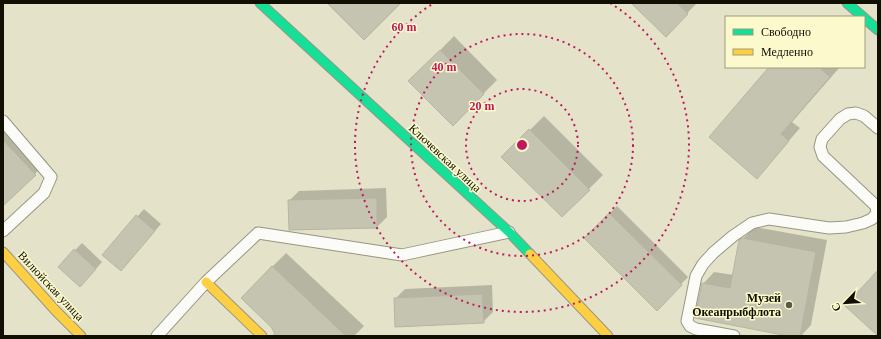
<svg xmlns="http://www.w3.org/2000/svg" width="881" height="339" font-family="'Times New Roman',serif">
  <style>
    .shadow { fill: #0003 }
    .building { fill: #c4c4b0; stroke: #b6b5a2 }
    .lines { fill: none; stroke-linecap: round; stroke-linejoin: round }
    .lane-casing { stroke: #969683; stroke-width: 13 }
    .fast-casing { stroke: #969683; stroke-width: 11 }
    .slow-casing { stroke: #969683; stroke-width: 11 }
    .lane { stroke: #fbfbf7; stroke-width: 11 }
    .fast { stroke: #16e098; stroke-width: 9 }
    .slow { stroke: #ffcf43; stroke-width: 9 }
    .ring { fill: none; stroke: #c2185b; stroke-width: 2; stroke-dasharray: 2 4 }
    .poi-dot { fill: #5a5948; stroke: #fcfacd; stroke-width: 1.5 }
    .labels { text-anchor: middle; stroke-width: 3; stroke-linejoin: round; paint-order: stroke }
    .street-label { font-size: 12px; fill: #100f02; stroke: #fcfacd }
    .poi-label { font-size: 12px; font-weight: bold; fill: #100f02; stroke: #fcfacd; text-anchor: end }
    .centre { fill: #c2185b; stroke: #fcfacd; stroke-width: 2 }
    .ring-label { font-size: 12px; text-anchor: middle; font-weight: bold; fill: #c2185b; stroke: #fcfacd; stroke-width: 3; stroke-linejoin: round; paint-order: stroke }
  </style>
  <rect width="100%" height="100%" fill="#e4e3ca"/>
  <!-- shadow -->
  <g class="shadow">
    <polygon points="633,3 697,3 666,35"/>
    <polygon points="454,36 497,80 453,124 410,81"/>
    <polygon points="770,67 840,67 792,122 800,128 768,165"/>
    <polygon points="3,116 47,162 4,204 3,202"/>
    <polygon points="544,116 603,175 562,216 503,157"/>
    <polygon points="386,188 387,217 377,227 290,229 289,201 299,191"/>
    <polygon points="617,206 688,277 657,309 585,238"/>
    <polygon points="144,209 161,224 128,262 104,254"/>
    <polygon points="755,227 827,240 811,325 801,336 793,336 703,284 714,272 734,275 740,241"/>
    <polygon points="82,243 102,262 87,279 59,267"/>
    <polygon points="286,253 364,326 354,336 275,336 275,332 271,326 272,267"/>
    <polygon points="492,285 493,312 483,322 395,299 405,289"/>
  </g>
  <!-- building -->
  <g class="building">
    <polygon points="327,3 401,3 364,40"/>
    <polygon points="631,3 677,3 688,14 666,37"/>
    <polygon points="440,50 484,94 453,126 408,81"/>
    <polygon points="769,67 819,67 830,77 781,134 789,141 757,179 709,137"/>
    <polygon points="529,129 590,190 562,217 501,157"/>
    <polygon points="3,140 36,175 3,206"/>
    <polygon points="377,198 377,228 289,230 288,200"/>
    <polygon points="609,213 682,285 657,311 584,238"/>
    <polygon points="136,215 155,231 121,271 102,255"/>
    <polygon points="742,238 816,252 800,336 788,336 695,318 702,283 730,288 739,240"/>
    <polygon points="74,249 96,269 80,287 58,267"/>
    <polygon points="272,266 346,336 274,336 274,332 271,327 241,298"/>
    <polygon points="878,270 878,336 845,306"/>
    <polygon points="482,294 484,323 395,327 394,298"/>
  </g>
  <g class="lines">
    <defs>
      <g id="lane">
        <polyline points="3,121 51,177 44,193 3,231"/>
        <polyline points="157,336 206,282 258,233 402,255 509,232"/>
        <polyline points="734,336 696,329 690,326 687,321 696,276 703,264 713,253 733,236 752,223 769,219 829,228 846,227 863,223 872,219 877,213 876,206 823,156 820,147 822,139 840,119 848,114 856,113 864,116 878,128"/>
      </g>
      <g id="fast">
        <polyline points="260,3 509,232 530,254"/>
        <polyline points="847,3 863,17"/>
        <polyline points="864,18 878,30"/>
      </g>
      <g id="slow">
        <polyline points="3,252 56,311 81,336"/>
        <polyline points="530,254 608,336"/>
        <polyline points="206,282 262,336"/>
      </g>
    </defs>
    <!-- lane casing -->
    <use href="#lane" class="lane-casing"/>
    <!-- fast casing -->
    <use href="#fast" class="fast-casing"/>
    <!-- slow casing -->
    <use href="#slow" class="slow-casing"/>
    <!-- lane -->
    <use href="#lane" class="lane"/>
    <!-- fast -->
    <use href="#fast" class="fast"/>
    <!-- slow -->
    <use href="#slow" class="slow"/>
  </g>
  <!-- distance rings -->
  <g class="ring">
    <circle cx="522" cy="145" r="56"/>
    <circle cx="522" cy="145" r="111"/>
    <path d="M610 3A167 167 0 1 1 434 3"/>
  </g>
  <!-- markers -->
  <circle class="poi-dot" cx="789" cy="305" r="4"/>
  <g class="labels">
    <!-- street labels -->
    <g class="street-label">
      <text transform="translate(445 158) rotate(43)" y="4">Ключевская улица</text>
      <text transform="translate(51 286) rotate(47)" y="4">Вилюйская улица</text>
    </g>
    <!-- poi labels -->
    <g class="poi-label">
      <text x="781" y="302">Музей<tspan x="781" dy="14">Океанрыбфлота</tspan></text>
    </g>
  </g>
  <circle cx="522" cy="145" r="6" class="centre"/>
  <g class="ring-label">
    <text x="404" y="31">60 m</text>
    <text x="444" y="71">40 m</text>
    <text x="482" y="110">20 m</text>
  </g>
  <!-- border -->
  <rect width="881" height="339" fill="none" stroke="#100f02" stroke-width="8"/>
  <!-- legend -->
  <rect x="725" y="16" width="140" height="52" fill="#fcfacd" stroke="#9e9c7c"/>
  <rect x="733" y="29" width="20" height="6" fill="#16e098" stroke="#9e9c7c"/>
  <text x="761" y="36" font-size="12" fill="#100f02">Свободно</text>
  <rect x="733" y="49" width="20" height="6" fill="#ffcf43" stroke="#9e9c7c"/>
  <text x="761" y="56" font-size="12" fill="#100f02">Медленно</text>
  <!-- north arrow -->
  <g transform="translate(845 303) rotate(245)" stroke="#fcfacd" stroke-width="3" paint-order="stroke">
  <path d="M0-3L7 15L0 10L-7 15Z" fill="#100f02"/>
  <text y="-6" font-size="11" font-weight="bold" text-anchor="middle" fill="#100f02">С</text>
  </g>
</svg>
